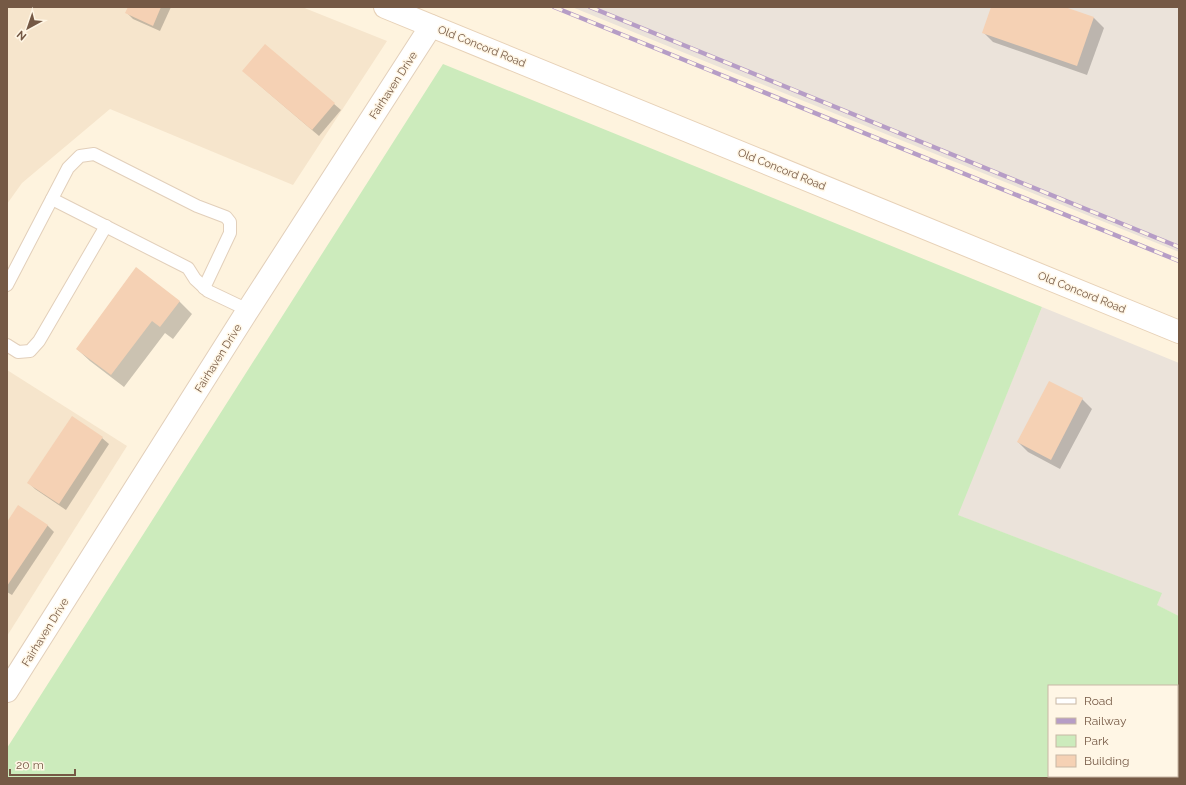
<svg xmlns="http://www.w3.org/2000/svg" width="1186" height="785" font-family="Raleway,sans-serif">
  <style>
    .residential { fill: #f6e5cc }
    .industrial { fill: #ebe3da }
    .green { fill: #ccebbc; fill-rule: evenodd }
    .shadow { fill: #0003 }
    .building { fill: #f5d1b4 }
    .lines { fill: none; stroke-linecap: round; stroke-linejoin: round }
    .lane-casing { stroke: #e2cfba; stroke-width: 14 }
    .street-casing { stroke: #e2cfba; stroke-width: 24 }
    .secondary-casing { stroke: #e7d1b7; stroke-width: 24 }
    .lane { stroke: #fff; stroke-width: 12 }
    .street { stroke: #fff; stroke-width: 22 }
    .secondary { stroke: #fff; stroke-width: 22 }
    .rail-casing { stroke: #b69dc6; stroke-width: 4.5 }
    .rail { stroke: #fff6e5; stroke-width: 3; stroke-dasharray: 9; stroke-linecap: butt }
    .labels { text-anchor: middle; stroke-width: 3; stroke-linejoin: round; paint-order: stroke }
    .street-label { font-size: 11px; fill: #755945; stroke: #fff6e5 }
  </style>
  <rect width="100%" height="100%" fill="#fef3de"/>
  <!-- residential -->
  <g class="residential">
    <polygon points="7,7 302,7 387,41 293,185 110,109 22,183 7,204"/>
    <polygon points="7,370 127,446 7,636"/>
  </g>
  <!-- industrial -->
  <g class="industrial">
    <polygon points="572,7 1179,7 1179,252 724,69"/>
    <polygon points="1042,307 1179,363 1179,616 1156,605 1161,593 957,515"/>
  </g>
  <!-- green -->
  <path class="green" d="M443,64L1042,307L958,515L1162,593L1157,605L1179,616V778H7V748ZM1049,686H1177V776H1049Z"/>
  <!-- shadow -->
  <g class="shadow">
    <polygon points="129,7 171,7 160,31 133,19 126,12"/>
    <polygon points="992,7 1062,7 1094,18 1104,28 1087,75 993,42 983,32"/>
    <polygon points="250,77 334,104 341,110 319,136"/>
    <polygon points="179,301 192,314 173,339 165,333 124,387 90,361 77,349"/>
    <polygon points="1082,399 1092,409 1060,469 1028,452 1018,442"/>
    <polygon points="102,438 109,444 66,510 35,489 29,483"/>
    <polygon points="7,524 47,525 54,532 12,595 7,592"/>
  </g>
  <!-- building -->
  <g class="building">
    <polygon points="128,7 161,7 153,26 125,13"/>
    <polygon points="991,7 1065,7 1094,17 1077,66 982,33"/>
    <polygon points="265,44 335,103 312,130 242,71"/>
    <polygon points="136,267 180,301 160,327 152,321 111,375 76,349"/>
    <polygon points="1049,381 1083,398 1051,460 1017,442"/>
    <polygon points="72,416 103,437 59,504 27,483"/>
    <polygon points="18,505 48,525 7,586 7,522"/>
  </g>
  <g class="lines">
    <defs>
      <g id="lane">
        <polyline points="52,199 188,268 195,279 208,291 248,310"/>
        <polyline points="7,285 68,168 80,156 94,154 197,206 226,217 230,222 230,233 204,288"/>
        <polyline points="7,345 18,352 30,351 39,341 106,226"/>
      </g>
      <polyline id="street" points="7,691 248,310 431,26"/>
      <polyline id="secondary" points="385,7 1179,332"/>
    </defs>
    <!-- lane casing -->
    <use href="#lane" class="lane-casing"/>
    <!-- street casing -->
    <use href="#street" class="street-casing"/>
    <!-- secondary casing -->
    <use href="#secondary" class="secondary-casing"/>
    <!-- lane -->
    <use href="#lane" class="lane"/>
    <!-- street -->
    <use href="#street" class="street"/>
    <!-- secondary -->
    <use href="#secondary" class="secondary"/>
    <defs>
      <g id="rail">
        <polyline points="554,7 1179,261"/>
        <polyline points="590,7 1179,247"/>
      </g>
    </defs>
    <!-- rail casing -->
    <use href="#rail" class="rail-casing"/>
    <!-- rail -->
    <use href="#rail" class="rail"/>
  </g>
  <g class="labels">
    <!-- street labels -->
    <g class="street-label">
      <text transform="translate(482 46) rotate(22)" y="4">Old Concord Road</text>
      <text transform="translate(393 85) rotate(-57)" y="4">Fairhaven Drive</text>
      <text transform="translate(782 169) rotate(22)" y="4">Old Concord Road</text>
      <text transform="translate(1082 292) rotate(22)" y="4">Old Concord Road</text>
      <text transform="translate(218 358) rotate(-58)" y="4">Fairhaven Drive</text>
      <text transform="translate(45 632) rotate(-58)" y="4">Fairhaven Drive</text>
    </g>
  </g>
  <!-- border -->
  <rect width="1186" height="785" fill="none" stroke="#755945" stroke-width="16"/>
  <!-- legend -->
  <rect x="1048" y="685" width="130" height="92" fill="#fff6e5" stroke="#c8b7a5"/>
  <rect x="1056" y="698" width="20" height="6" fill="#ffffff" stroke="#c8b7a5"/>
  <text x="1084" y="705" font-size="12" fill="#755945">Road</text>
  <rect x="1056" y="718" width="20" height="6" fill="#b69dc6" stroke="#c8b7a5"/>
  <text x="1084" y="725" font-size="12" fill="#755945">Railway</text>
  <rect x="1056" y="735" width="20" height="12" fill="#ccebbc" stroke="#c8b7a5"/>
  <text x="1084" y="745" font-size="12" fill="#755945">Park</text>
  <rect x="1056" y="755" width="20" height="12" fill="#f5d1b4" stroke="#c8b7a5"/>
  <text x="1084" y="765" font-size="12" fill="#755945">Building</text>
  <!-- north arrow -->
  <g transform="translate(28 28) rotate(220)" stroke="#fff6e5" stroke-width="3" paint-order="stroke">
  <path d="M0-3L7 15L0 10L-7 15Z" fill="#755945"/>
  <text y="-6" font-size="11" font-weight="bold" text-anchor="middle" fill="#755945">N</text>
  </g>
  <!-- scale -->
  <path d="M10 769v6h65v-6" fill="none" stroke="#755945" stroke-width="2"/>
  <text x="16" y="769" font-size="12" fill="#755945" stroke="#fff6e5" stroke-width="3" paint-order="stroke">20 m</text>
</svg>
